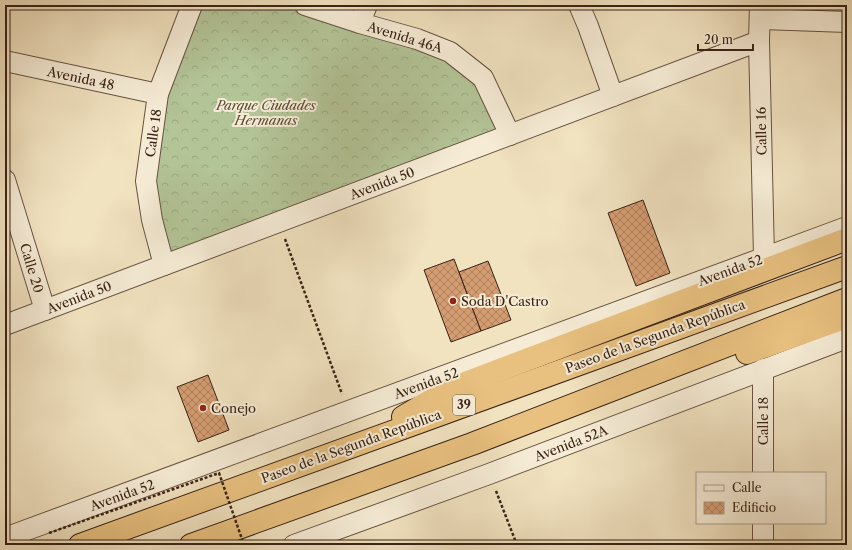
<svg xmlns="http://www.w3.org/2000/svg" width="852" height="550" font-family="'Libre Caslon Text',serif">
  <style>
    .forest { fill: url(#forest-crowns); stroke: #767456 }
    .building { fill: url(#building-cross-hatch); stroke: #392316 }
    .lines { fill: none; stroke-linecap: round; stroke-linejoin: round }
    .minor-casing { stroke: #675340; stroke-width: 22 }
    .trunk-casing { stroke: #392316; stroke-width: 24 }
    .path { stroke: #392316; stroke-width: 2.5; stroke-dasharray: 3 2; stroke-linecap: butt }
    .minor { stroke: #f6ecd6; stroke-width: 20 }
    .trunk { stroke: #e8c180; stroke-width: 22 }
    .path-bridge { stroke: #392316; stroke-width: 2.5; stroke-dasharray: 3 2; stroke-linecap: butt }
    .poi-dot { fill: #8f2418; stroke: #f6ecd6; stroke-width: 1.5 }
    .labels { text-anchor: middle; stroke-width: 4; stroke-linejoin: round; paint-order: stroke }
    .shield { fill: #f6ecd6; stroke: #725f50; stroke-width: 1 }
    .shield-label { font-size: 12px; font-weight: bold; fill: #392316 }
    .street-label { font-size: 13px; fill: #392316; stroke: #f6ecd6 }
    .park-label { font-size: 13px; font-style: italic; fill: #584b36; stroke: #f6ecd6 }
    .poi-label { font-size: 13px; fill: #392316; stroke: #f6ecd6; text-anchor: start }
  </style>
  <defs>
    <pattern id="forest-crowns" width="20" height="18" patternUnits="userSpaceOnUse"><rect width="20" height="18" fill="#b3c497"/><path d="M2 6a3 3 0 1 1 6 0M12 15a3 3 0 1 1 6 0" fill="none" stroke="#9ba881"/></pattern>
    <pattern id="building-cross-hatch" width="8" height="8" patternUnits="userSpaceOnUse"><rect width="8" height="8" fill="#d49c71"/><path d="M0 0l8 8M0 8l8-8" fill="none" stroke="#ad7f5c"/></pattern>
  </defs>
  <rect width="100%" height="100%" fill="#f1e2c0"/>
  <filter id="stains"><feTurbulence type="fractalNoise" baseFrequency=".005" numOctaves="4"/><feColorMatrix values="0 0 0 0 .2 0 0 0 0 .09 0 0 0 0 .02 0 0 0 .5 -.17"/></filter>
  <radialGradient id="worn" r=".72"><stop offset=".6" stop-color="#630" stop-opacity="0"/><stop offset="1" stop-color="#630" stop-opacity=".3"/></radialGradient>
  <!-- forest -->
  <polygon class="forest" points="192,5 305,5 417,39 483,78 510,135 164,265 152,220 158,94"/>
  <!-- building -->
  <g class="building">
    <polygon points="643,200 670,273 636,286 608,213"/>
    <polygon points="454,259 481,331 451,342 424,270"/>
    <polygon points="488,261 511,320 481,331 459,272"/>
    <polygon points="208,375 229,430 198,442 177,387"/>
  </g>
  <g class="lines">
    <defs>
      <g id="minor">
        <polyline points="305,5 360,23 417,39 450,52 483,78 510,135"/>
        <polyline points="579,5 588,26 613,96"/>
        <polyline points="760,5 759,41 764,257"/>
        <polyline points="760,19 847,22"/>
        <polyline points="360,23 367,5"/>
        <polyline points="5,61 158,94"/>
        <polyline points="5,180 45,310"/>
        <polyline points="164,265 152,220 146,181 158,94 192,5"/>
        <polyline points="5,325 759,41"/>
        <polyline points="763,369 763,473"/>
        <polyline points="763,523 763,545"/>
        <polyline points="5,538 847,227"/>
        <polyline points="294,545 489,474 847,338"/>
      </g>
      <g id="trunk">
        <polyline points="747,353 847,317"/>
        <polyline points="403,417 452,388 847,239"/>
        <polyline points="80,545 847,267"/>
        <polyline points="191,545 472,444 847,299"/>
      </g>
    </defs>
    <!-- minor casing -->
    <use href="#minor" class="minor-casing"/>
    <!-- trunk casing -->
    <use href="#trunk" class="trunk-casing"/>
    <!-- path -->
    <g class="path">
      <polyline points="285,239 342,394"/>
      <polyline points="496,491 517,545"/>
    </g>
    <!-- minor -->
    <use href="#minor" class="minor"/>
    <!-- trunk -->
    <use href="#trunk" class="trunk"/>
    <!-- path-bridge -->
    <polyline class="path-bridge" points="49,533 219,473 244,545"/>
  </g>
  <!-- markers -->
  <g class="poi-dot">
    <circle cx="453" cy="301" r="4"/>
    <circle cx="203" cy="408" r="4"/>
  </g>
  <g class="labels">
    <!-- shield labels -->
    <rect class="shield" x="453" y="395" width="22" height="20" rx="3"/>
    <g class="shield-label">
      <text x="464" y="409">39</text>
    </g>
    <!-- street labels -->
    <g class="street-label">
      <text transform="translate(405 37) rotate(17)" y="5">Avenida 46A</text>
      <text transform="translate(81 78) rotate(12)" y="5">Avenida 48</text>
      <text transform="translate(761 131) rotate(-91)" y="5">Calle 16</text>
      <text transform="translate(153 133) rotate(-82)" y="5">Calle 18</text>
      <text transform="translate(382 183) rotate(-21)" y="5">Avenida 50</text>
      <text transform="translate(32 268) rotate(73)" y="5">Calle 20</text>
      <text transform="translate(730 270) rotate(-20)" y="5">Avenida 52</text>
      <text transform="translate(79 297) rotate(-21)" y="5">Avenida 50</text>
      <text transform="translate(655 336) rotate(-20)" y="5">Paseo de la Segunda República</text>
      <text transform="translate(426 383) rotate(-20)" y="5">Avenida 52</text>
      <text transform="translate(763 421) rotate(-90)" y="5">Calle 18</text>
      <text transform="translate(571 443) rotate(-21)" y="5">Avenida 52A</text>
      <text transform="translate(351 446) rotate(-20)" y="5">Paseo de la Segunda República</text>
      <text transform="translate(122 495) rotate(-20)" y="5">Avenida 52</text>
    </g>
    <!-- park labels -->
    <g class="park-label">
      <text x="266" y="110">Parque Ciudades<tspan x="266" dy="15">Hermanas</tspan></text>
    </g>
    <!-- poi labels -->
    <g class="poi-label">
      <text x="461" y="306">Soda D'Castro</text>
      <text x="211" y="413">Conejo</text>
    </g>
  </g>
  <!-- margin -->
  <rect width="852" height="550" fill="none" stroke="#f1e2c0" stroke-width="20"/>
  <rect x="6" y="6" width="840" height="538" fill="none" stroke="#392316" stroke-width="2"/>
  <rect x="10" y="10" width="832" height="530" fill="none" stroke="#392316"/>
  <!-- legend -->
  <rect x="696" y="472" width="130" height="52" fill="#f6ecd6" stroke="#aa9c89"/>
  <rect x="704" y="485" width="20" height="6" fill="#f6ecd6" stroke="#aa9c89"/>
  <text x="732" y="492" font-size="12" fill="#392316">Calle</text>
  <rect x="704" y="502" width="20" height="12" fill="url(#building-cross-hatch)" stroke="#aa9c89"/>
  <text x="732" y="512" font-size="12" fill="#392316">Edificio</text>
  <!-- scale -->
  <path d="M698 44v6h55v-6" fill="none" stroke="#392316" stroke-width="2"/>
  <text x="704" y="44" font-size="12" fill="#392316" stroke="#f6ecd6" stroke-width="3" paint-order="stroke">20 m</text>
  <rect width="100%" height="100%" filter="url(#stains)"/>
  <rect width="100%" height="100%" fill="url(#worn)"/>
</svg>
